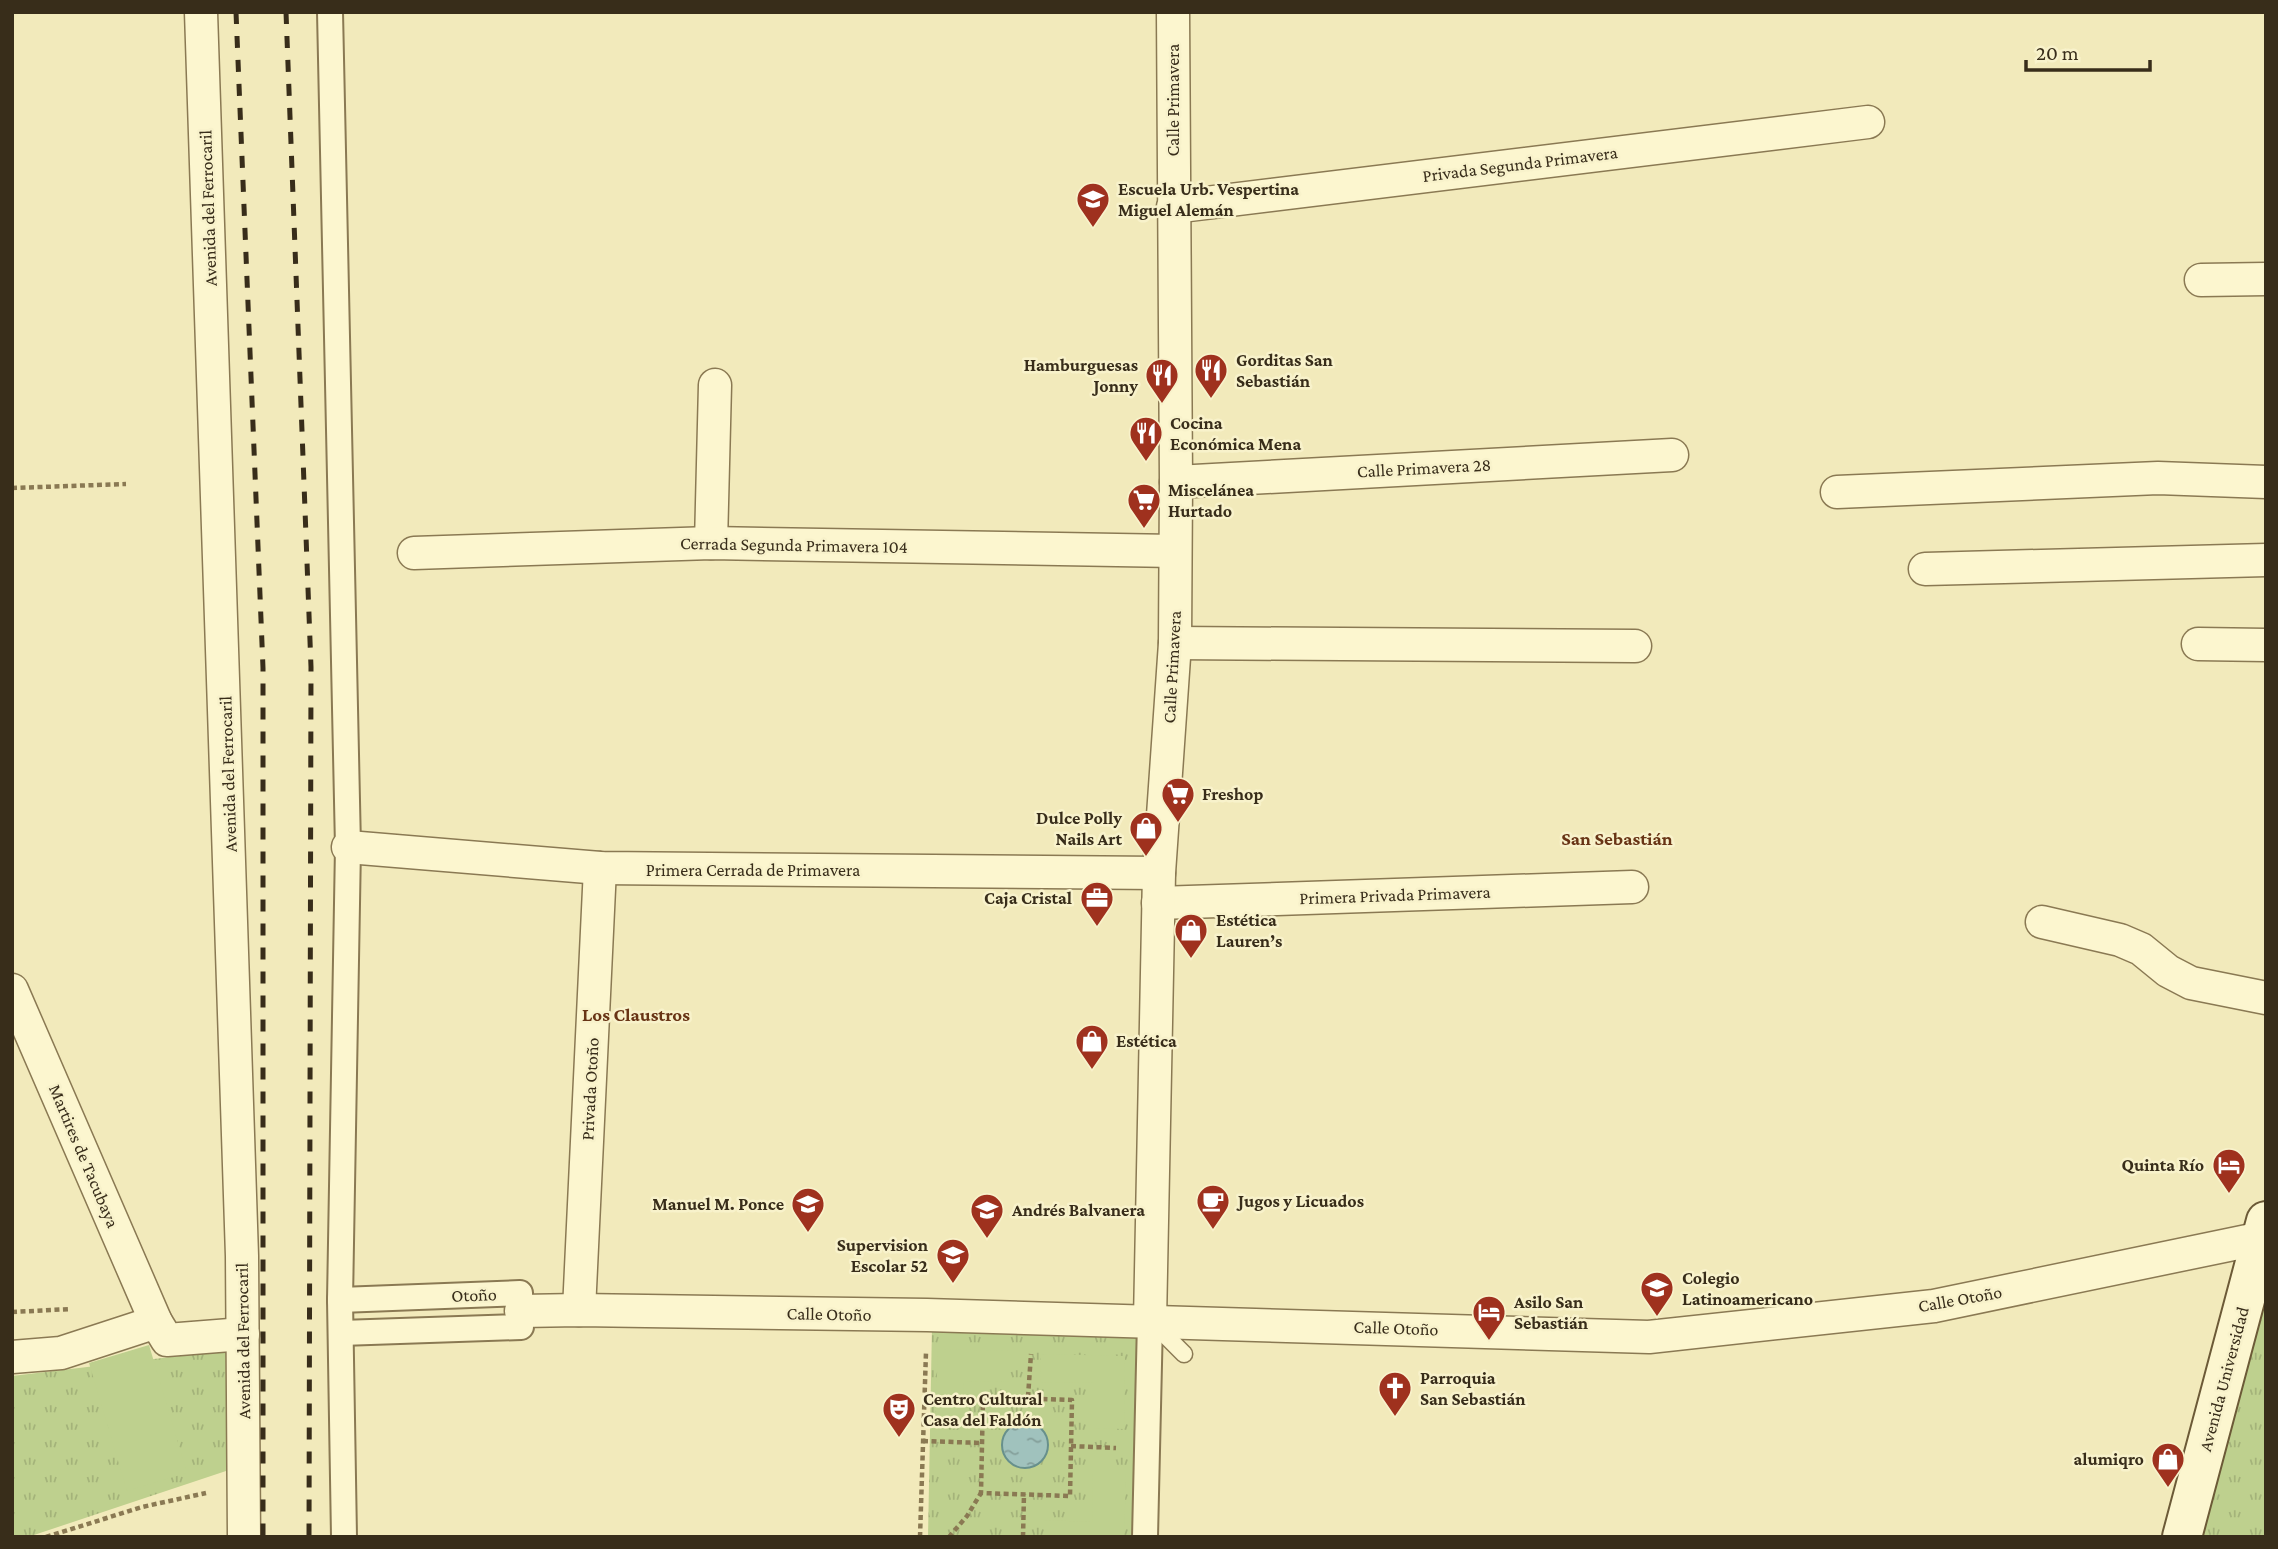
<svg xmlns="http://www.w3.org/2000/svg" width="2278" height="1549" font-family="'Crimson Pro',serif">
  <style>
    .grass { fill: url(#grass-tufts) }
    .garden { fill: #bed08e }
    .water { fill: url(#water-ripples); stroke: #67908c; stroke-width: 2 }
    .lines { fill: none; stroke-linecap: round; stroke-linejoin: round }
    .service-casing { stroke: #8a7953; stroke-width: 19 }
    .pedestrian-casing { stroke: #8a7953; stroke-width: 28 }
    .minor-casing { stroke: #8a7953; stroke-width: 35 }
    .secondary-casing { stroke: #6c5a37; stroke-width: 42 }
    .path { stroke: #8a7953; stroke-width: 4.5; stroke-dasharray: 5 3.5; stroke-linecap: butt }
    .service { stroke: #fcf6cf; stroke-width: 16 }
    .pedestrian { stroke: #fcf6cf; stroke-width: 24 }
    .minor { stroke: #fcf6cf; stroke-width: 32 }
    .secondary { stroke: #fcf6cf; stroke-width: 38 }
    .rail { stroke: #382d1a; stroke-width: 5; stroke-dasharray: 12 12; stroke-linecap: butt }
    .labels { text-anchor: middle; stroke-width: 5; stroke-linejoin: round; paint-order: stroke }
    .street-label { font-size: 18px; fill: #382d1a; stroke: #f8f2cb }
    .poi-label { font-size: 18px; font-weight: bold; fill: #382d1a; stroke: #f8f2cb; text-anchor: start }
    .neighbourhood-label { font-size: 19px; font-weight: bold; fill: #683415; stroke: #f8f2cb }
  </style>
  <defs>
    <pattern id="grass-tufts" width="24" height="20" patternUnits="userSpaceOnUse" patternTransform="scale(1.75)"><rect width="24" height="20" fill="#bed08e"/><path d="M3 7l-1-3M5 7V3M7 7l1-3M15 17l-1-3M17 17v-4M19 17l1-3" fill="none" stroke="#a4b37a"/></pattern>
    <pattern id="water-ripples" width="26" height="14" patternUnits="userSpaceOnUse" patternTransform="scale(1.75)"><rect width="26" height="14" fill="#a0c2bd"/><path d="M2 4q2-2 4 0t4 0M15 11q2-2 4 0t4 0" fill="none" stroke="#839e99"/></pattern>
  </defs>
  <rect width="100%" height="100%" fill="#f2eabb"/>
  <!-- grass -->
  <g class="grass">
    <polygon points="2266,1283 2266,1537 2182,1537"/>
    <polygon points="932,1326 1145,1331 1140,1537 928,1537"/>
    <polygon points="229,1350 226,1471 28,1537 12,1537 12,1376"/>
  </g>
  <!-- garden -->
  <g class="garden">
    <polygon points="149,1345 187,1473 127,1491 89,1363"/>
    <polygon points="938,1349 1009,1351 1009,1382 964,1381 962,1428 935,1426"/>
    <polygon points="1041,1354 1125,1356 1124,1429 1094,1428 1094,1383 1040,1382"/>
    <polygon points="1093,1474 1126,1474 1124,1537 1044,1537 1044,1520 1092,1522"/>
  </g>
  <!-- water -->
  <circle class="water" cx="1025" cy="1445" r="23"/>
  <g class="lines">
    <defs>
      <polyline id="service" points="1154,1324 1184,1354"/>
      <g id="pedestrian">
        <polyline points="330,12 348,847 340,1300 344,1537"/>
        <polyline points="340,1300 520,1293 521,1327 341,1333"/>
        <polyline points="1145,1537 1150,1321"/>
      </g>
      <g id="minor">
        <polyline points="201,12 242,1256 244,1537"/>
        <polyline points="1173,207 1868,122"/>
        <polyline points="2201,280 2266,279"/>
        <polyline points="1176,482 1672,455"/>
        <polyline points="1837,492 2158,478 2266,482"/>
        <polyline points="711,543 715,385"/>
        <polyline points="414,553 711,543 1175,551"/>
        <polyline points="1925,569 2266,560"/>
        <polyline points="1175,643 1635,646"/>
        <polyline points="2198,644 2266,645"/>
        <polyline points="348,847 600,868 1159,873"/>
        <polyline points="1158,903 1632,887"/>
        <polyline points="2042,922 2120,940 2141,949 2168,971 2191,983 2266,998"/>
        <polyline points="12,990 156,1322 167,1340 243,1334"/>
        <polyline points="579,1310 600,868"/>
        <polyline points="521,1311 579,1310 927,1315 1649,1337 1934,1306 2262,1238"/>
        <polyline points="1150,1321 1159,873 1175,643 1176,482 1173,12"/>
        <polyline points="12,1357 61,1353 156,1322"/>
      </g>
      <polyline id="secondary" points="2182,1537 2266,1221"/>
    </defs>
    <!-- service casing -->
    <use href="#service" class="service-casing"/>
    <!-- pedestrian casing -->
    <use href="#pedestrian" class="pedestrian-casing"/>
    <!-- minor casing -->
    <use href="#minor" class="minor-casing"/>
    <!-- secondary casing -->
    <use href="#secondary" class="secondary-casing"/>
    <!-- path -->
    <g class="path">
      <polyline points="12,488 126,484"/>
      <polyline points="12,1312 71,1309"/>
      <polygon points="983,1397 1072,1400 1070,1496 981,1493"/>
      <polyline points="1028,1397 1031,1354"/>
      <polyline points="923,1441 982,1443"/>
      <polyline points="1071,1446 1116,1448"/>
      <polyline points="46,1537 142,1507 206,1493"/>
      <polyline points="920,1537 926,1352"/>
      <polyline points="949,1537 967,1516 981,1493"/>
      <polyline points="1023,1537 1024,1494"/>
    </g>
    <!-- service -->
    <use href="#service" class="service"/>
    <!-- pedestrian -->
    <use href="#pedestrian" class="pedestrian"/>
    <!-- minor -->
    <use href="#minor" class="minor"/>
    <!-- secondary -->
    <use href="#secondary" class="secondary"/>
    <!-- rail -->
    <g class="rail">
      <polyline points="236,12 263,668 263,1537"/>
      <polyline points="286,12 311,667 309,1537"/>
    </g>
  </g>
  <!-- icons -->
  <defs>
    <symbol id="school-pin" viewBox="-11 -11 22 30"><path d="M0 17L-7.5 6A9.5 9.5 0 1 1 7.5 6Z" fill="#9f311e" stroke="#f8f2cb"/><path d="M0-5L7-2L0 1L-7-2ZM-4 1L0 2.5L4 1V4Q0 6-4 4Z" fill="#fff"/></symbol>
    <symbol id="restaurant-pin" viewBox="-11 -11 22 30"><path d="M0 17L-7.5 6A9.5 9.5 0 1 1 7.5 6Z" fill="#9f311e" stroke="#f8f2cb"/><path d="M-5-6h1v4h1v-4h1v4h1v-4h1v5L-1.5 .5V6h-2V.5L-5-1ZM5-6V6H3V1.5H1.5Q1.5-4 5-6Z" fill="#fff"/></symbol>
    <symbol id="supermarket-pin" viewBox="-11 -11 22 30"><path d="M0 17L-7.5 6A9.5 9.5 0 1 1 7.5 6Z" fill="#9f311e" stroke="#f8f2cb"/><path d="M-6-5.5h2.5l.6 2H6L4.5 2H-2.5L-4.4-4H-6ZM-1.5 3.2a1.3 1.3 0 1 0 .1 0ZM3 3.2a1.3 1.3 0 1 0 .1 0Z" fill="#fff"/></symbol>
    <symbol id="shop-pin" viewBox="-11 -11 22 30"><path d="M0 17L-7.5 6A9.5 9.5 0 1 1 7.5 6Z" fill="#9f311e" stroke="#f8f2cb"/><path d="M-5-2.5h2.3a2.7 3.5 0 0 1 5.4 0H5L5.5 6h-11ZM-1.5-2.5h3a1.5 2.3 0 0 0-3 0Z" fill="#fff"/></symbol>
    <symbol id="office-pin" viewBox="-11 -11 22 30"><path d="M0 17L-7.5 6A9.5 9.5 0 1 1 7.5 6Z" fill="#9f311e" stroke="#f8f2cb"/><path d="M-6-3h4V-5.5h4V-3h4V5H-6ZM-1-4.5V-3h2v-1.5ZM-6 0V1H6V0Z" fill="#fff"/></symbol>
    <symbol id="hotel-pin" viewBox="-11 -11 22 30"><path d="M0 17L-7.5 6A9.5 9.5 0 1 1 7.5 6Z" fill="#9f311e" stroke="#f8f2cb"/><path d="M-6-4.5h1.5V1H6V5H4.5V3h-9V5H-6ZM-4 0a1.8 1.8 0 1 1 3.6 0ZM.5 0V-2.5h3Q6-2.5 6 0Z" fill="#fff"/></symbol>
    <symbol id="cafe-pin" viewBox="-11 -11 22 30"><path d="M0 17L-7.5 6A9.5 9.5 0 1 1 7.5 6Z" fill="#9f311e" stroke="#f8f2cb"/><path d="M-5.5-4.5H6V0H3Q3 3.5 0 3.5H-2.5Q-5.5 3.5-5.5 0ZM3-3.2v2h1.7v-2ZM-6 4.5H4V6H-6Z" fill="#fff"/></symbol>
    <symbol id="church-pin" viewBox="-11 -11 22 30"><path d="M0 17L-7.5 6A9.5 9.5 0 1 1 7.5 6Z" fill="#9f311e" stroke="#f8f2cb"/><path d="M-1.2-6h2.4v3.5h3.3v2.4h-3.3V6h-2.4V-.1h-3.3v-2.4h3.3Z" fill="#fff"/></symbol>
    <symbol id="theatre-pin" viewBox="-11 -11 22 30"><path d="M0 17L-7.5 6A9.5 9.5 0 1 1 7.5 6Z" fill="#9f311e" stroke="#f8f2cb"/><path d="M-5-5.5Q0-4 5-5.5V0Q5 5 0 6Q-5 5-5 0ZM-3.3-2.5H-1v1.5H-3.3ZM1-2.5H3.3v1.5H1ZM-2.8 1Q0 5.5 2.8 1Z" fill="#fff"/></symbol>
  </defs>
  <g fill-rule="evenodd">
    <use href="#school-pin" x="1074" y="180" width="38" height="52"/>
    <use href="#restaurant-pin" x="1192" y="351" width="38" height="52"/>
    <use href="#restaurant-pin" x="1143" y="356" width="38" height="52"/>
    <use href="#restaurant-pin" x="1127" y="414" width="38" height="52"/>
    <use href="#supermarket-pin" x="1125" y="481" width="38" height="52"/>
    <use href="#supermarket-pin" x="1159" y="775" width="38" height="52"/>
    <use href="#shop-pin" x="1127" y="809" width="38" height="52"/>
    <use href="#office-pin" x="1078" y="879" width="38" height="52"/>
    <use href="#shop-pin" x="1172" y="911" width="38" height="52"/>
    <use href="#shop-pin" x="1073" y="1022" width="38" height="52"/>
    <use href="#hotel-pin" x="2210" y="1146" width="38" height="52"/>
    <use href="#cafe-pin" x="1194" y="1182" width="38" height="52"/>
    <use href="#school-pin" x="789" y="1185" width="38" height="52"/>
    <use href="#school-pin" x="968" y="1191" width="38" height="52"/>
    <use href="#school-pin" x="934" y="1236" width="38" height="52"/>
    <use href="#school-pin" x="1638" y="1269" width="38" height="52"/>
    <use href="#hotel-pin" x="1470" y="1293" width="38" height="52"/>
    <use href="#church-pin" x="1376" y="1369" width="38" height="52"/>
    <use href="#theatre-pin" x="880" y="1390" width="38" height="52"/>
    <use href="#shop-pin" x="2149" y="1440" width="38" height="52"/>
  </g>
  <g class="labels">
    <!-- street labels -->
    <g class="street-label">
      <text transform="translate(1173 100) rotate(-90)" y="6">Calle Primavera</text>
      <text transform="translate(1520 164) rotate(-7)" y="6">Privada Segunda Primavera</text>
      <text transform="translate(208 208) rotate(-92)" y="6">Avenida del Ferrocaril</text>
      <text transform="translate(1424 468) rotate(-3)" y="6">Calle Primavera 28</text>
      <text transform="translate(794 545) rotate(1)" y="6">Cerrada Segunda Primavera 104</text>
      <text transform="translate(1172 667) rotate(-87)" y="6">Calle Primavera</text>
      <text transform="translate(228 774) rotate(-92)" y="6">Avenida del Ferrocaril</text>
      <text x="753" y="876">Primera Cerrada de Primavera</text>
      <text transform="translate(1395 895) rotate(-2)" y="6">Primera Privada Primavera</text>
      <text transform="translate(590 1089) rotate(-87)" y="6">Privada Otoño</text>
      <text transform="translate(84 1156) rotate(67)" y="6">Martires de Tacubaya</text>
      <text transform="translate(474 1295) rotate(-2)" y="6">Otoño</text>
      <text transform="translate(1960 1299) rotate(-10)" y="6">Calle Otoño</text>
      <text transform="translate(829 1314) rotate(1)" y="6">Calle Otoño</text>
      <text transform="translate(1396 1328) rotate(2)" y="6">Calle Otoño</text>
      <text transform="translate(243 1341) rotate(-91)" y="6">Avenida del Ferrocaril</text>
      <text transform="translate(2224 1379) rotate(-75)" y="6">Avenida Universidad</text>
    </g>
    <!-- poi labels -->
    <g class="poi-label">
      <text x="1118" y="195">Escuela Urb. Vespertina<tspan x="1118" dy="21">Miguel Alemán</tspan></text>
      <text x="1236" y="366">Gorditas San<tspan x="1236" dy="21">Sebastián</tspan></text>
      <text x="1138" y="371" text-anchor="end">Hamburguesas<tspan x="1138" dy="21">Jonny</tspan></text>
      <text x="1170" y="429">Cocina<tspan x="1170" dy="21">Económica Mena</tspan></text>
      <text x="1168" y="496">Miscelánea<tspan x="1168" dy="21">Hurtado</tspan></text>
      <text x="1202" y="800">Freshop</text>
      <text x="1122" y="824" text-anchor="end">Dulce Polly<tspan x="1122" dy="21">Nails Art</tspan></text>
      <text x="1072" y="904" text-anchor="end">Caja Cristal</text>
      <text x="1216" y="926">Estética<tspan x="1216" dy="21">Lauren’s</tspan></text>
      <text x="1116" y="1047">Estética</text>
      <text x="2204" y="1171" text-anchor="end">Quinta Río</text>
      <text x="1238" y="1207">Jugos y Licuados</text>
      <text x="784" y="1210" text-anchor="end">Manuel M. Ponce</text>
      <text x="1012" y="1216">Andrés Balvanera</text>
      <text x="928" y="1251" text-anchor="end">Supervision<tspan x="928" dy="21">Escolar 52</tspan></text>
      <text x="1682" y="1284">Colegio<tspan x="1682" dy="21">Latinoamericano</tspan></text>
      <text x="1514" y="1308">Asilo San<tspan x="1514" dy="21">Sebastián</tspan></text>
      <text x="1420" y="1384">Parroquia<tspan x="1420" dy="21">San Sebastián</tspan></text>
      <text x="923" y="1405">Centro Cultural<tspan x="923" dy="21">Casa del Faldón</tspan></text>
      <text x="2144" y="1465" text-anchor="end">alumiqro</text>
    </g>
    <!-- neighbourhood labels -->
    <g class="neighbourhood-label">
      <text x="1617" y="845">San Sebastián</text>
      <text x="636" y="1021">Los Claustros</text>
    </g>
  </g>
  <!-- border -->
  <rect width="2278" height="1549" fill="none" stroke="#382d1a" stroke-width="28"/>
  <!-- scale -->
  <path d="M2026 60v10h124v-10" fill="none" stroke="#382d1a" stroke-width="3.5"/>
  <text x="2036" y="60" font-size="21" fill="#382d1a" stroke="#f8f2cb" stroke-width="5" paint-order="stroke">20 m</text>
</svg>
